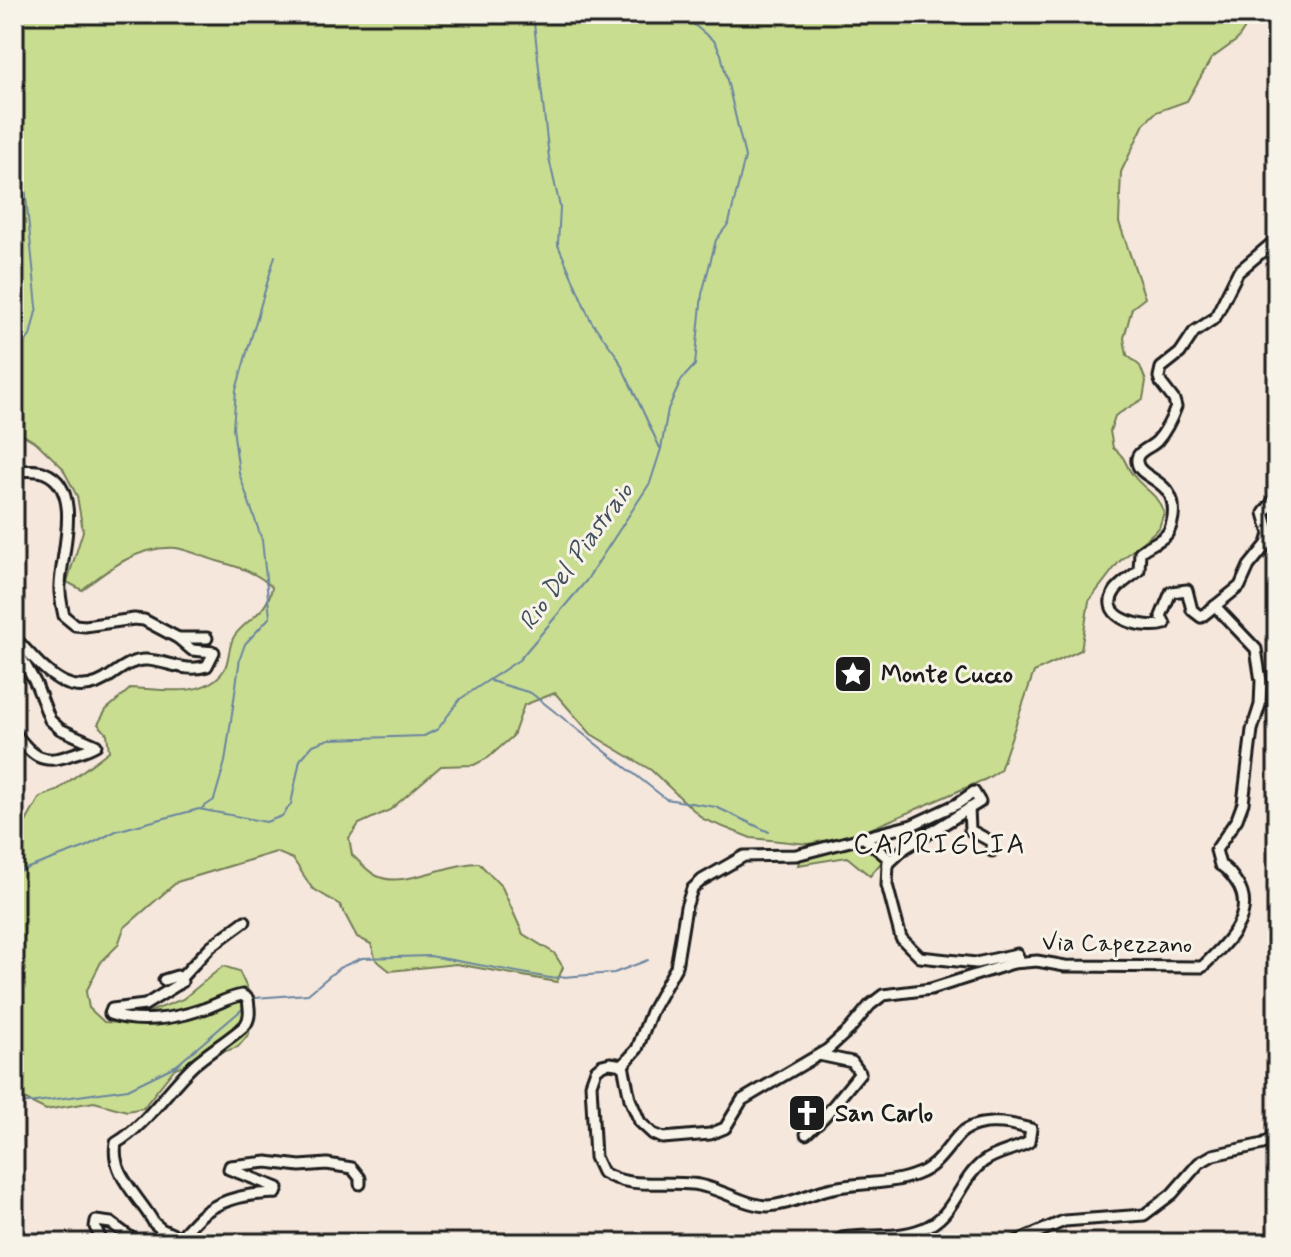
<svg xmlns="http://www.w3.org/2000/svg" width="1291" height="1257" font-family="Mynerve,sans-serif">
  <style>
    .green { fill: #c9dd91; stroke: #727c56; stroke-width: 2 }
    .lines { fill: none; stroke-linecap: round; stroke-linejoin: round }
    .stream { stroke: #69849f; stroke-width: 2 }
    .minor-casing { stroke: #1c1c1c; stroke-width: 15 }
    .minor { stroke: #f7f3e8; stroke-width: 9 }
    .labels { text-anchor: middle; stroke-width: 6; stroke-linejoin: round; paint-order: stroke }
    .poi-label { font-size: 24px; font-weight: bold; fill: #1c1c1c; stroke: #f7f3e8; text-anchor: start }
    .street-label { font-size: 24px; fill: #1c1c1c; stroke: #f7f3e8 }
    .water-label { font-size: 26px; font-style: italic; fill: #42505e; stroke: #f7f3e8 }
    .quarter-label { font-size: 28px; letter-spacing: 2px; fill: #1c1c1c; stroke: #f7f3e8 }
  </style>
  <rect width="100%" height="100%" fill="#f6e7dd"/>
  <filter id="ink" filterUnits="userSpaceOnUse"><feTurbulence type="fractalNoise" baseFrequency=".0125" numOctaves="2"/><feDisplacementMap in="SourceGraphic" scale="16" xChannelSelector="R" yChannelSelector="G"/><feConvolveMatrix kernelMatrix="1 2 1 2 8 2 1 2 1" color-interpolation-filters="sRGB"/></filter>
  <g filter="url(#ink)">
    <!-- green -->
    <g class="green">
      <path d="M14,14H1254L1237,40L1211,59L1187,101L1156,112L1144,124L1121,172L1119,222L1145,298L1132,308L1124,338L1127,355L1140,366L1146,381L1143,399L1115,416L1110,431L1113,448C1129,460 1123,463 1133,475C1145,491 1154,490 1164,512L1159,528L1119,562L1089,601L1081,650L1034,672L1000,770L986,779L861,833L808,844L751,838L703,819L651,770L591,734L555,693L524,705L513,736L488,758L474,765L441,766L390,810L359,824L349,838L352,855C359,861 368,872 377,876C403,889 449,862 479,863L502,887L523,934L554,953L563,967L557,982L456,964L390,971L376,960L371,944L357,937L340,905L312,888L293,859L276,852L177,882L124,928L118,945L101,962L86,992L89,1008L104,1022L121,1023L183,999L223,966L239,971L253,1001L249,1034L238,1047L175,1068L143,1108L127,1111L94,1102L46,1110L16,1095C9,1071 22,1063 22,1043C22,1035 17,1025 14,1018V843L40,797L56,791L109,751L107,734L98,724L106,710L131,688C160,689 205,699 224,670C230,660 228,644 235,635C250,616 267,614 272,587C256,572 239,567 217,561C204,557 189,550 176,548C140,545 108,569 82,590L67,582L83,531L77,496L62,467L38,444L14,429Z"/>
      <polygon points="861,840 885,858 870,876 847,857 798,865 801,855"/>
    </g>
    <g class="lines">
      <!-- stream -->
      <g class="stream">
        <polyline points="533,14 549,158 560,207 558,245 591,321 617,356 660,448"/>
        <polyline points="14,65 17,42 27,14"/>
        <polyline points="14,157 25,187 37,307 30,336 14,357"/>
        <polyline points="491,681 531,693 666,799 716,807 769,832"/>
        <polyline points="202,808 214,800 225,762 240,658 245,644 270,617 262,540 239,473 233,428 236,390 275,256"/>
        <polyline points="14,873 83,848 116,831 199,809 266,822 282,816 291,804 300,760 313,745 329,739 424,736 438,729 460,699 519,660 586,581 650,483 661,449 668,409 682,379 695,365 702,294 716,240 729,223 745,157 721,54 715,42 681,14"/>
        <polyline points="251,1001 255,998 308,994 339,968 362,958 430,956 550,978 614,973 648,960"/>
        <polyline points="14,1105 128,1089 177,1065 246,1006"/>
      </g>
      <defs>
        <g id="minor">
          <path d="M14,471C24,471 37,469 45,473C84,489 61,555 60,585C59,595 62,606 64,616L75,625L85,626L134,619L144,620L178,638L192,650L214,652L207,666C185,673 168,661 147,660C134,659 123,667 113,674C71,706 45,670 17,640L14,645"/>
          <path d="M1215,606L1201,617L1192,610L1187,590L1171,592L1161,616L1165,624C1147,630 1096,619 1115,591C1120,583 1132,577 1139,570L1140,552C1148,545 1160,542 1167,534C1171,529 1172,523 1173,517C1178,479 1139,480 1137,462C1135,451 1151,448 1157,441C1165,432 1172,418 1176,407L1174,400L1161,383L1159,377L1161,368L1180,353L1194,332L1215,318L1238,272L1277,239"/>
          <polyline points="178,638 207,638"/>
          <path d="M14,645L36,684L50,720L60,729L96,745C88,750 79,752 70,755C42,766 31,755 14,732"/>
          <polyline points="969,808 970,830 992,842 992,851"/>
          <polyline points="863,837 888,858 888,864"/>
          <polyline points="888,864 887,885 901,938 920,957 976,963 1017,954 1019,959 1013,963"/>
          <polyline points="180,979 211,946 245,921"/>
          <path d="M164,980L177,976L182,982L145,1005L112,1009L110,1014C137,1024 173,1019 200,1010C214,1006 226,998 242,995L248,999C249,1008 251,1016 246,1024C241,1031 206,1054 196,1063C169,1087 146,1126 116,1143C110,1174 140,1197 154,1223L161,1229L181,1238"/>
          <path d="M623,1065L630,1099L640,1122L653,1134L663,1138L710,1134L725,1128L742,1100L827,1050L849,1030L870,1005L883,995L931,989L1013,963L1037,961L1065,966L1202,967C1224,946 1258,915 1237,883C1232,876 1228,869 1220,865L1216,850L1237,819L1243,803L1252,730L1260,705L1261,681L1256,649L1215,606L1240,586L1249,566L1267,544L1270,534L1264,513L1277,496"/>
          <path d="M623,1065L610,1063L602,1065L596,1070L591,1084L595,1157L602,1172C629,1189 662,1181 692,1184C718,1186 744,1206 768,1206C791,1205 811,1192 833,1188C861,1182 890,1185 917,1174C936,1167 944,1152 957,1137C974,1117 1008,1122 1031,1129L1029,1142C1015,1150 996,1152 983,1162C958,1181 955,1217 922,1229C897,1239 868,1234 842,1238L834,1243"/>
          <polyline points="623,1065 637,1049 651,1012 676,967 686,907 692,889 702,880 744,856 796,855 912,825 957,804 974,792 980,802 905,848 888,864"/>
          <polyline points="806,1134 824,1117 860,1073 852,1062 819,1055"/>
          <polyline points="276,1193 278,1188 229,1169 230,1166 267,1162 300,1166 327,1164 352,1168 360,1178 360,1184"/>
          <polyline points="103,1243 95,1227 96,1221 111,1223 138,1243"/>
          <path d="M172,1243C185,1235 192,1222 204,1213C226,1197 250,1194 276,1193"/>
          <polyline points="1013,1243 1064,1221 1144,1215 1172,1194 1199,1163 1213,1155 1263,1144 1277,1135"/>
        </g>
      </defs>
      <!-- minor casing -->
      <use href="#minor" class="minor-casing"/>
      <!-- minor -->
      <use href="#minor" class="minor"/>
    </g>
  </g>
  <!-- icons -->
  <defs>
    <symbol id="sight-square" viewBox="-11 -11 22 22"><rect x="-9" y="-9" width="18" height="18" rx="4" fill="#1c1c1c" stroke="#f7f3e8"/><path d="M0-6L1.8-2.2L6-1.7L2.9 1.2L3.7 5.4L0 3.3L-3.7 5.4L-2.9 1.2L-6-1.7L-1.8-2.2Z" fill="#fff"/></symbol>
    <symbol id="church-square" viewBox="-11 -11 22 22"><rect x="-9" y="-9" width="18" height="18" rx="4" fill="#1c1c1c" stroke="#f7f3e8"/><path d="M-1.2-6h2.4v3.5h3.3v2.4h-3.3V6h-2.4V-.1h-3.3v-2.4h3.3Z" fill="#fff"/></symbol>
  </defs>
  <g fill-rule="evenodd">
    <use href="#sight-square" x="831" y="652" width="44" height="44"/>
    <use href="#church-square" x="785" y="1091" width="44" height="44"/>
  </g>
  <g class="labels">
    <!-- poi labels -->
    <g class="poi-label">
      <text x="881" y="682">Monte Cucco</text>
      <text x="835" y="1121">San Carlo</text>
    </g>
    <!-- street labels -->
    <g class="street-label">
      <text transform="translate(1117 943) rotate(1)" y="8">Via Capezzano</text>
    </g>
    <!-- water labels -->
    <g class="water-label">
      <text transform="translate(575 556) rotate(-54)" y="9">Rio Del Piastraio</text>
    </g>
    <!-- quarter labels -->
    <g class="quarter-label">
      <text x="940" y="853">CAPRIGLIA</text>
    </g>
  </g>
  <!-- margin -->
  <rect width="1291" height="1257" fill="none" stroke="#f7f3e8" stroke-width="48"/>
  <rect x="24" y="24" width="1243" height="1209" fill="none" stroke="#1c1c1c" stroke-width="3" filter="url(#ink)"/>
</svg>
